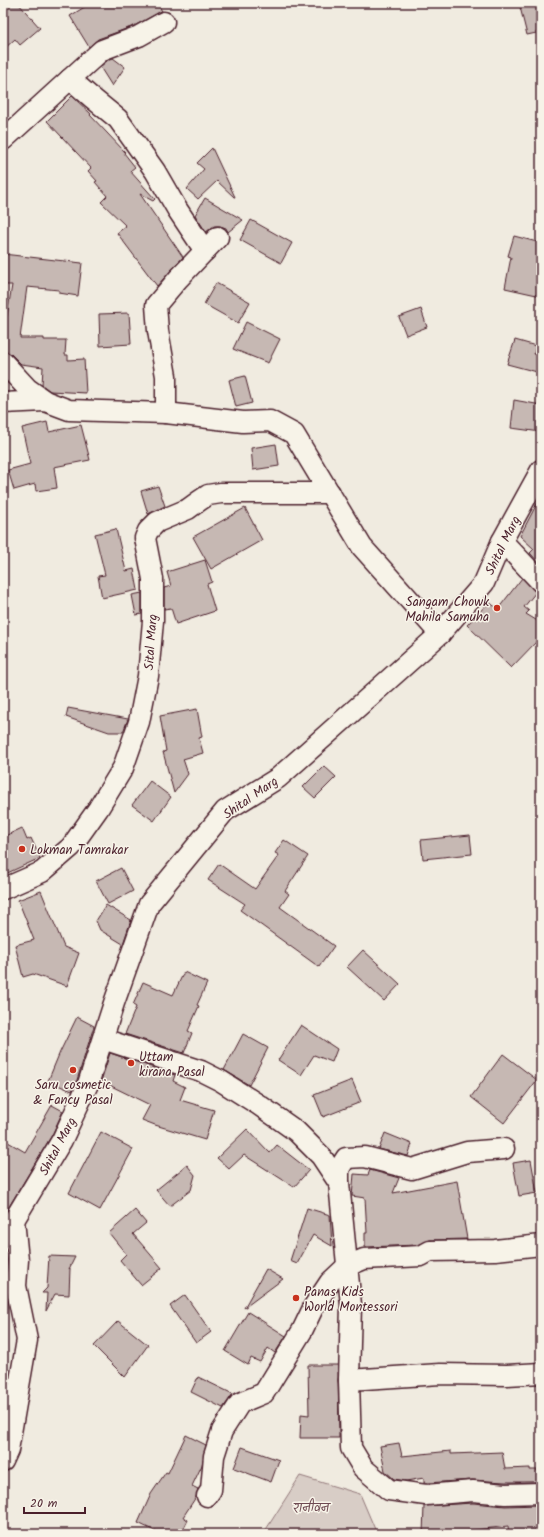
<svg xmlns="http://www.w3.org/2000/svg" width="544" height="1537" font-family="Kalam,'Playpen Sans Deva',sans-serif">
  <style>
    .green { fill: #d8cdc6; stroke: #917678 }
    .building { fill: #c6b8b3; stroke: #4a1f2b }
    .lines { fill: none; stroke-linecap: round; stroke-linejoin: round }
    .minor-casing { stroke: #4a1f2b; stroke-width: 23 }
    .minor { stroke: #f7f3e8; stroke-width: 20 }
    .poi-dot { fill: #c8321e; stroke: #f7f3e8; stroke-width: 1.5 }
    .labels { text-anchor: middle; stroke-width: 3; stroke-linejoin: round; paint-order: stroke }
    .street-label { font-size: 13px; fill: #4a1f2b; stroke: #f7f3e8 }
    .poi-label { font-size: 13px; fill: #4a1f2b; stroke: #f7f3e8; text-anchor: start }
    .park-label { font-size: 13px; fill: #6e4a52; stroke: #f7f3e8 }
  </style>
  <rect width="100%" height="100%" fill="#f0ebe0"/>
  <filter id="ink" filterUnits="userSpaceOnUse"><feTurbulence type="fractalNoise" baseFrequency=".025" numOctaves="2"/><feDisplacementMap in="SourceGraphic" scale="8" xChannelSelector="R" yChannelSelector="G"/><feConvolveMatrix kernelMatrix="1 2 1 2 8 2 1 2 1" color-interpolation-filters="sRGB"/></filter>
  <g filter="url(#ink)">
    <!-- green -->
    <polygon class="green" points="300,1476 360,1494 377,1534 266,1534 265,1531"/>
    <!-- building -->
    <g class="building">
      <polygon points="12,3 18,3 40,28 20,45 15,39 3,50 3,11"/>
      <polygon points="91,3 157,3 162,11 134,26 98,39 89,47 70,16"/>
      <polygon points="519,3 541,3 541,32 527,35"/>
      <polygon points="113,58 125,67 112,86 100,67 108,60"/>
      <polygon points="72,96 91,114 90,115 125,152 124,153 135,167 130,171 155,199 153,201 140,194 183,257 157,286 117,233 126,226 101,202 107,196 95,182 97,181 88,171 91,168 47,121"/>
      <polygon points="212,148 235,197 234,197 217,181 198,199 187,189 204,169 197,163"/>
      <polygon points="205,198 243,220 228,232 226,228 220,226 214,226 206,232 195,215"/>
      <polygon points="251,220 292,243 281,263 240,240"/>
      <polygon points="514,236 541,243 541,296 505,288 511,257 508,256"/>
      <polygon points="3,254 82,263 78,296 59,293 59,290 27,287 20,338 44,338 44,340 66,340 65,355 68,355 68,360 84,359 86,393 50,391 42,385 43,367 21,364 11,354 3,351 3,316 7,316 12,285 3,285"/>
      <polygon points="216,283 250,302 238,323 204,304"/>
      <polygon points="421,309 427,327 406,335 399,317"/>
      <polygon points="129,313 131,344 100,346 99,314"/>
      <polygon points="246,322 280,339 268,363 233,349"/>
      <polygon points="515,340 536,346 534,354 541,355 541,373 507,364"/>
      <polygon points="245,376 252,403 236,407 229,380"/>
      <polygon points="514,400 541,405 541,432 511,428"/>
      <polygon points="47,422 49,432 81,425 90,460 54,467 57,488 36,491 35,484 14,490 8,470 30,464 22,428"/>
      <polygon points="276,444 279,466 253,470 251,448"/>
      <polygon points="158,486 165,506 148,514 141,491"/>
      <polygon points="541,496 541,565 530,553 534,549 520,536"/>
      <polygon points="245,508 262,540 211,569 193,537"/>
      <polygon points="116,529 126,571 134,569 138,590 102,598 98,576 105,575 95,534"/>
      <polygon points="205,560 212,582 207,584 215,611 176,624 171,608 164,609 164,588 171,586 167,572"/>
      <polygon points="522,578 536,592 524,607 529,611 526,614 541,623 541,634 537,641 511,668 467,625 489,602 498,609"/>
      <polygon points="142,593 142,614 136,615 132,595"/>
      <polygon points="68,708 128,719 123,732 109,732 66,717"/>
      <polygon points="197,709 202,737 199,738 203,753 183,759 188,774 174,793 163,752 166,751 160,716"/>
      <polygon points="324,766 336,777 315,798 303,787"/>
      <polygon points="150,781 171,797 154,821 132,805"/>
      <polygon points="22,828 27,840 31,838 40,858 3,875 3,837"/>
      <polygon points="470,835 472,854 423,859 421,840"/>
      <polygon points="284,840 308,856 285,891 289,894 280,907 334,946 319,967 240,910 245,904 208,880 219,864 255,889 279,855 275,853"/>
      <polygon points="121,868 133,891 108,904 96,881"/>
      <polygon points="41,891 64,947 79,953 67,986 33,974 23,977 15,945 34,940 18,900"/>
      <polygon points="106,905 131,920 123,944 100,930 96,921"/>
      <polygon points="363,950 400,984 384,1001 347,967"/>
      <polygon points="184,972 207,983 197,1005 199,1006 188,1031 192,1033 184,1053 125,1034 136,1007 133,1005 143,982 173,995"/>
      <polygon points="77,1017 94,1026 77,1080 72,1091 48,1081 60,1052"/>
      <polygon points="301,1025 337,1049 332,1062 314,1055 301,1075 278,1060"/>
      <polygon points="243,1034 268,1048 249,1085 224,1070"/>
      <polygon points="110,1053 175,1075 173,1081 185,1087 180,1100 214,1110 205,1140 155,1125 142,1120 150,1105 101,1081"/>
      <polygon points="503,1054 537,1080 504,1123 471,1097"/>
      <polygon points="352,1080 361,1102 323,1117 314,1095"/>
      <polygon points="52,1105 63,1111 52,1135 7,1210 3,1208 3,1139 25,1152"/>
      <polygon points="247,1129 270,1153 277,1145 309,1170 294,1187 244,1155 229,1169 217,1158"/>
      <polygon points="101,1132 133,1149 100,1210 69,1193"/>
      <polygon points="385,1133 412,1144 408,1156 379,1149"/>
      <polygon points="531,1160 537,1193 519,1196 513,1163"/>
      <polygon points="187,1165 195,1175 191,1190 170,1206 156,1190"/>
      <polygon points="370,1170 399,1178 393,1193 457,1181 467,1239 430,1240 418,1245 365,1247 365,1233 367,1233 365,1198 352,1196 354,1174 368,1175"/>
      <polygon points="307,1208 330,1215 332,1246 313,1235 297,1264 290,1261"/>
      <polygon points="135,1210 146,1223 133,1234 162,1268 141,1285 120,1260 126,1254 109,1233"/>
      <polygon points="49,1256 75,1257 69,1269 70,1268 69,1295 55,1294 46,1311 47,1293 42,1293 47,1288"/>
      <polygon points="266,1269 283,1279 244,1308"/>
      <polygon points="185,1295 211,1332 196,1343 170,1306"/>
      <polygon points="248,1312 286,1336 275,1353 268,1348 260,1362 251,1358 248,1365 225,1351"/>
      <polygon points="118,1321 148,1345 125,1377 94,1346"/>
      <polygon points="308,1365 338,1365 339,1438 300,1438 301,1414 309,1415"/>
      <polygon points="198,1377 233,1394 223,1408 191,1392"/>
      <polygon points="186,1435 206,1445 202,1465 192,1486 198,1489 196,1497 183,1517 188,1520 181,1534 161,1534 138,1523 151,1494 166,1472 168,1473"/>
      <polygon points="399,1443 402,1456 451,1451 451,1454 502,1452 505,1469 530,1468 530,1470 541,1470 541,1482 505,1482 472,1480 426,1483 424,1483 424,1478 406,1481 394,1479 385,1471 380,1446"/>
      <polygon points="242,1447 279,1460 271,1482 234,1468"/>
      <polygon points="473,1503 505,1506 541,1505 538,1534 509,1534 508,1526 468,1531 468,1534 423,1534 424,1506"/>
    </g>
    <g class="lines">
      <defs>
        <g id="minor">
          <polyline points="70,79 102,50 139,36 164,22"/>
          <polyline points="3,140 70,79 91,97 118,119 155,171 177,209 205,251"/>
          <polyline points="3,362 28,389 45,401 69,410 166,413 243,422 270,421 294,434 362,547 440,634"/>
          <polyline points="3,403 45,401"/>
          <polyline points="166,413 166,376 158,331 156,305 178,279 218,237"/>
          <polyline points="502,541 541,582"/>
          <polyline points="3,889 42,872 71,847 98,809 123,768 139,722 148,676 153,621 153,579 145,538 148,531 157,522 188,509 199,501 208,495 221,493 330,493"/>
          <polyline points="103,1039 201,1071 221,1081 259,1105 296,1131 321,1156 339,1183 351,1305 349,1380 351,1448 363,1468 389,1490 426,1495 473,1491 505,1494 541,1493"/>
          <polyline points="339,1183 339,1169 346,1158 365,1157 412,1169 467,1152 504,1149"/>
          <polyline points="14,1220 62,1140 88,1084 114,1003 149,904 225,811 278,778 440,634 484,583 502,541 541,470"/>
          <polyline points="349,1380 440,1374 507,1375 541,1373"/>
          <polyline points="3,1461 8,1450 27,1340 16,1286 18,1260 14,1220"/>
          <polyline points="207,1496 211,1490 214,1456 222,1431 240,1403 264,1393 302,1331 314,1306 330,1282 347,1266 364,1259 421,1256 430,1251 495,1250 541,1245"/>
        </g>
      </defs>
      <!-- minor casing -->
      <use href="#minor" class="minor-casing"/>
      <!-- minor -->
      <use href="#minor" class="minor"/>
    </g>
  </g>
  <!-- markers -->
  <g class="poi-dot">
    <circle cx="497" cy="608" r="4"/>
    <circle cx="22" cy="849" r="4"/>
    <circle cx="131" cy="1063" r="4"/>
    <circle cx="73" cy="1070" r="4"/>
    <circle cx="296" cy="1298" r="4"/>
  </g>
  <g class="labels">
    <!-- street labels -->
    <g class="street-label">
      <text transform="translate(502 545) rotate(-64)" y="5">Shital Marg</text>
      <text transform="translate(150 642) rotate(-86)" y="5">Sital Marg</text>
      <text transform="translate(250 797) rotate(-35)" y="5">Shital Marg</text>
      <text transform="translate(57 1146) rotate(-62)" y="5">Shital Marg</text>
    </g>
    <!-- poi labels -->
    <g class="poi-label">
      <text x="489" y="606" text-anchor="end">Sangam Chowk<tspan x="489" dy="15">Mahila Samuha</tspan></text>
      <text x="30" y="854">Lokman Tamrakar</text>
      <text x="139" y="1061">Uttam<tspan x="139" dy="15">kirana Pasal</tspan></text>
      <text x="73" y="1089" text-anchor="middle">Saru cosmetic<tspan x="73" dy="15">&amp; Fancy Pasal</tspan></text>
      <text x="304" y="1296">Panas Kids<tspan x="304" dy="15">World Montessori</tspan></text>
    </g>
    <!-- park labels -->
    <g class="park-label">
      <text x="311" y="1512">रानीवन</text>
    </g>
  </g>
  <!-- margin -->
  <rect width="544" height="1537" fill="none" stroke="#f7f3e8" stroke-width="16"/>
  <rect x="8" y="8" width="528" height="1521" fill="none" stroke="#4a1f2b" stroke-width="1.5" filter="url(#ink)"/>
  <!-- scale -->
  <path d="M24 1507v6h61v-6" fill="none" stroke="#4a1f2b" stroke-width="2"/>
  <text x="30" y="1507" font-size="12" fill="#4a1f2b" stroke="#f7f3e8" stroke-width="3" paint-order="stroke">20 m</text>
</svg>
